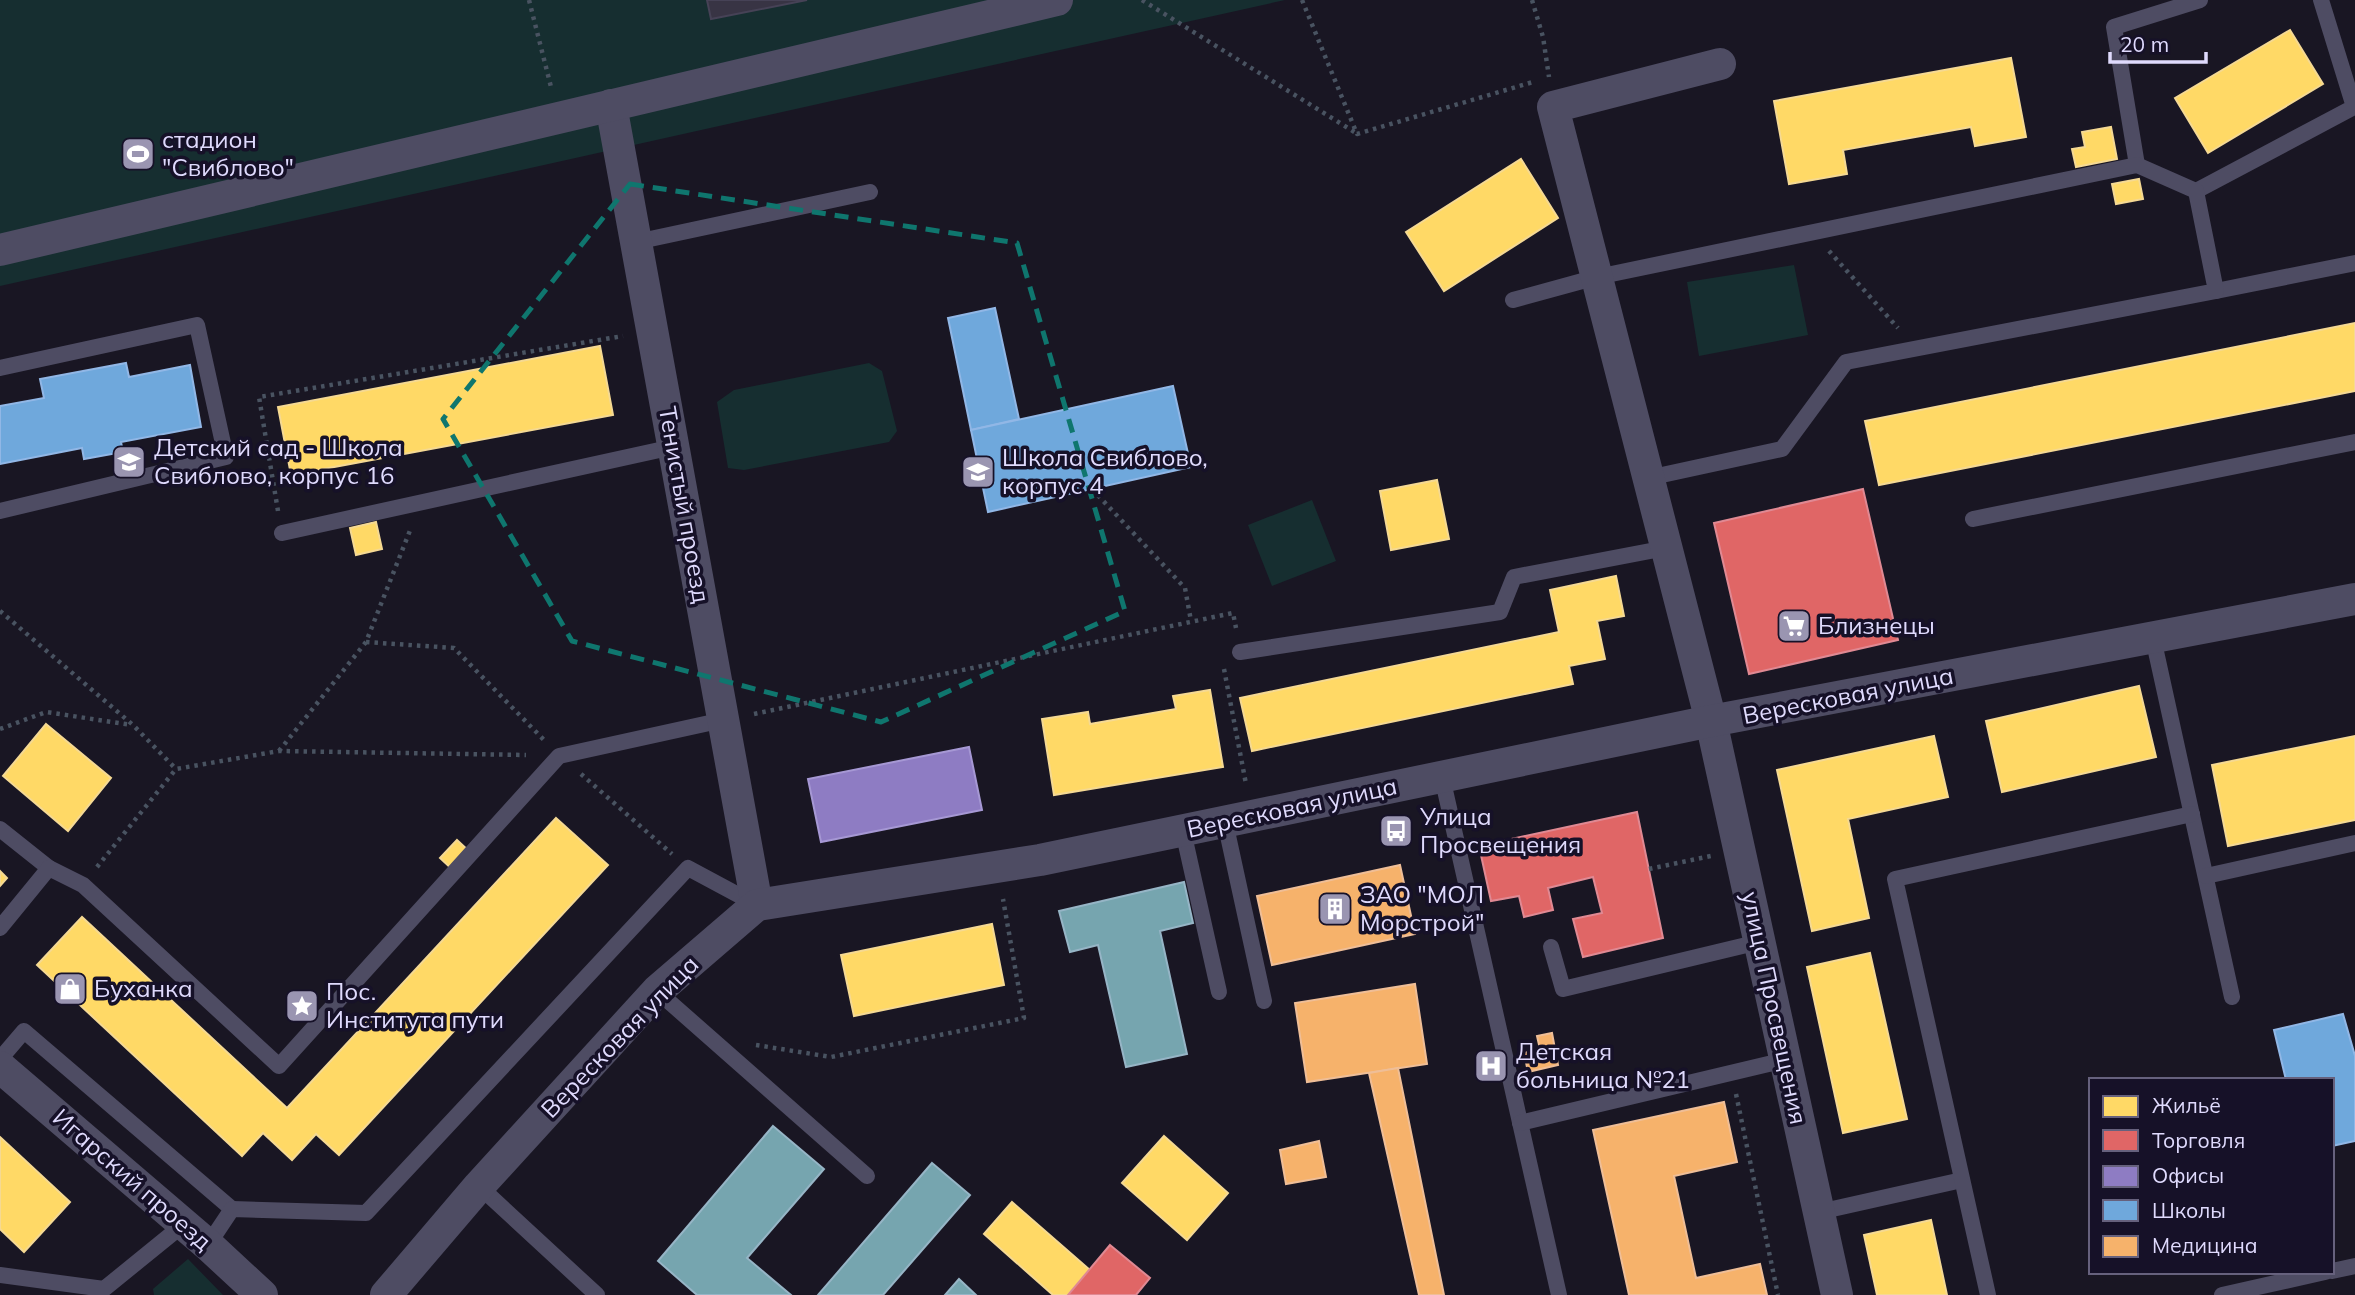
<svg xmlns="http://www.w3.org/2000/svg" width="2355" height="1295" font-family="Mulish,sans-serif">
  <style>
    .green { fill: #162e30 }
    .homes { fill: #ffd966; stroke: #f5d993; stroke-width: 2 }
    .shops { fill: #e06666; stroke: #e08993; stroke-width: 2 }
    .offices { fill: #8e7cc3; stroke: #a698d4; stroke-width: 2 }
    .schools { fill: #6fa8dc; stroke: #91b7e6; stroke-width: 2 }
    .health { fill: #f6b26b; stroke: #efbe97; stroke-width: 2 }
    .public { fill: #76a5af; stroke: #96b5c6; stroke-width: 2 }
    .building { fill: #383444; stroke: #464256; stroke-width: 2 }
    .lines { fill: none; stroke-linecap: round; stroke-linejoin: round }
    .path { stroke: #495361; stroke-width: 4.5; stroke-dasharray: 3.5 5; stroke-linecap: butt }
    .lane { stroke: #4e4c63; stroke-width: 16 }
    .street { stroke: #4e4c63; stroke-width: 32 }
    .marked { fill: none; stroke: #0f766e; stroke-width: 5; stroke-dasharray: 14 9; stroke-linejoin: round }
    .labels { text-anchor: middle; stroke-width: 7; stroke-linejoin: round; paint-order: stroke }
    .poi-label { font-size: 24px; fill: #dfdafd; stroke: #161128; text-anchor: start }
    .street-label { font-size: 24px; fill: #dfdafd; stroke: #161128 }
  </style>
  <rect width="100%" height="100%" fill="#191623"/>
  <!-- green -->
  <g class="green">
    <polygon points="0,0 1285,0 0,286"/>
    <polygon points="1794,265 1808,335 1699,356 1687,282"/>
    <polygon points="869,363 882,371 897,431 889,442 744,470 728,468 717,402 734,390"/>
    <polygon points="1312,500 1336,561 1272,586 1248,525"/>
    <polygon points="188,1259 223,1295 154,1295 153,1289"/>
  </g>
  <!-- homes -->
  <g class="homes">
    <polygon points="2290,30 2323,84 2208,153 2175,98"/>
    <polygon points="2011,58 2026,137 1975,146 1971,127 1843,150 1847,174 1789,184 1774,101"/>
    <polygon points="2111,127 2117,159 2076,167 2072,149 2085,147 2082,132"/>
    <polygon points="1521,159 1558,218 1444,291 1406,232"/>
    <polygon points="2139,179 2143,199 2116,204 2112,184"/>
    <polygon points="2355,323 2355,391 1879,485 1865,421"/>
    <polygon points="600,346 613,415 291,475 278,407"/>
    <polygon points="1437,480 1449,539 1391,550 1380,491"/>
    <polygon points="376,522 382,549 356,555 350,528"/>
    <polygon points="1616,576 1624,616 1597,621 1605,659 1569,666 1573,684 1252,751 1240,698 1559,632 1550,590"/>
    <polygon points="2139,686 2156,757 2002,792 1986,721"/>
    <polygon points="1210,690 1223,767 1054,795 1042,719 1088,712 1090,724 1176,709 1173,696"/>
    <polygon points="46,724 111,778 68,831 3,776"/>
    <polygon points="1934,736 1948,797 1848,819 1869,918 1812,931 1777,770"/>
    <polygon points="2355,736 2355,820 2228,846 2212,765"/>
    <polygon points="556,818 608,865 339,1155 316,1134 292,1160 263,1133 242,1156 37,965 82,917 287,1108"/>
    <polygon points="457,840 470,852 453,870 440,858"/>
    <polygon points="0,871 7,878 0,886"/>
    <polygon points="992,924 1004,985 854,1016 841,955"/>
    <polygon points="1870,953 1907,1119 1843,1133 1807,967"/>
    <polygon points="1164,1136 1228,1193 1187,1240 1122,1183"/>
    <polygon points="0,1137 70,1202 24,1252 0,1229"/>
    <polygon points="1012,1202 1090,1270 1068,1295 1053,1295 984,1234"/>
    <polygon points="1931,1220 1947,1295 1877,1295 1864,1235"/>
  </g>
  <!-- shops -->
  <g class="shops">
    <polygon points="1863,489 1898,640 1749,674 1714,523"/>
    <polygon points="1637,812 1663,938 1583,957 1573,919 1602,913 1593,877 1548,888 1553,910 1524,917 1519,896 1491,901 1479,846"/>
    <polygon points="1110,1245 1150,1278 1136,1295 1068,1295"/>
  </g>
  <!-- offices -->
  <polygon class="offices" points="969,747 982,810 821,842 808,779"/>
  <!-- schools -->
  <g class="schools">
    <polygon points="995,308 1019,419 971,430 948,318"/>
    <polygon points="126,363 129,377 190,365 201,427 121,442 123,452 84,459 82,448 0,464 0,406 44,398 40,379"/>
    <polygon points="1173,386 1191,467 988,512 971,430"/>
    <polygon points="2343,1014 2355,1056 2355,1141 2332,1146 2332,1080 2286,1080 2274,1030"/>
  </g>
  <!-- health -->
  <g class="health">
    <polygon points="1400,865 1415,934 1272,965 1257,896"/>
    <polygon points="1415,984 1427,1064 1307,1082 1295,1003"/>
    <polygon points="1552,1033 1558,1065 1528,1072 1524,1053 1540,1049 1537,1036"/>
    <polygon points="1398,1068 1444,1295 1419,1295 1369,1073"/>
    <polygon points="1724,1102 1737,1162 1674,1176 1696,1278 1760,1264 1767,1295 1629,1295 1593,1130"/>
    <polygon points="1319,1141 1326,1177 1286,1184 1280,1150"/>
  </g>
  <!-- public -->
  <g class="public">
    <polygon points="1184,882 1193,923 1160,931 1187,1054 1126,1067 1098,945 1070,952 1059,911"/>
    <polygon points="773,1126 824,1169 747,1258 791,1295 697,1295 658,1261"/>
    <polygon points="932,1163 970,1195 883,1295 818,1295"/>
    <polygon points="959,1279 976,1295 945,1295"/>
  </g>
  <!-- building -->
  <polygon class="building" points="707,0 807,0 711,19"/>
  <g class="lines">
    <!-- path -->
    <g class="path">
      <polyline points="529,0 551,87"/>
      <polyline points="1142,0 1356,133"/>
      <polyline points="1302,0 1357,134 1533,82"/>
      <polyline points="1532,0 1543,37 1549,77"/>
      <polyline points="1829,251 1898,328"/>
      <polyline points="1092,489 1185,588 1191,621"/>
      <polyline points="278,511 259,397 623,336"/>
      <polyline points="0,611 133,725 176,769"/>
      <polyline points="366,642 454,648 544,740"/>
      <polyline points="1224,669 1246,784"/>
      <polyline points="754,714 1233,613 1236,628"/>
      <polyline points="0,729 46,712 132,725"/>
      <polyline points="279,751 366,642 411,528"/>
      <polyline points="581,774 672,854"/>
      <polyline points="97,867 176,769 279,751 526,755"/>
      <polyline points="1649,869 1711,856"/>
      <polyline points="756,1045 831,1057 1024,1018 1003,899"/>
      <polyline points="1736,1094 1778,1295"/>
    </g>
    <!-- lane -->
    <g class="lane">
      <polyline points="2137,165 2114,27 2200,0"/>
      <polyline points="2196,191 2354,107 2321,0"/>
      <polyline points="636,242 870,192"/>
      <polyline points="2216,291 2355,263"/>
      <polyline points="1513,300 1597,277 2137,165 2196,191 2216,291 1846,362 1782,449 1648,478"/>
      <polyline points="0,368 197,325 226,457 0,511"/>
      <polyline points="1973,519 2355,442"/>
      <polyline points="282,533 673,447"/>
      <polyline points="2153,638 2232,997"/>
      <polyline points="1240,652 1500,612 1514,577 1666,548"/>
      <polyline points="1442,777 1559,1295"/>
      <polyline points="1225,822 1264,1001"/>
      <polyline points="0,829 49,868"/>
      <polyline points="1183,831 1219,992"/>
      <polyline points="2206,876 2355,843"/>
      <polyline points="0,928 49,868 83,885 279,1066 559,756 723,720"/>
      <polyline points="1551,947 1563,989 1759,942"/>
      <polyline points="657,991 867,1176"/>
      <polyline points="0,1059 24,1031 232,1209"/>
      <polyline points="1520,1123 1785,1060"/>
      <polyline points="479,1186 597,1295"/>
      <polyline points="1819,1212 1962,1180"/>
      <polyline points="208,1245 232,1209 366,1213 688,868 757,905"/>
      <polyline points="2332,1271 2355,1266"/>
      <polyline points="0,1275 104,1289 184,1224"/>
      <polyline points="1988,1295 1895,879 2192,814"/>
      <polyline points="2222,1295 2325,1272"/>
    </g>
    <!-- street -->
    <g class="street">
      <polyline points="1720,64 1553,107 1711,721 1837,1295"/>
      <polyline points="611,105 757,905"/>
      <polyline points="0,250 1057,0"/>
      <polyline points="0,1067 208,1245 262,1295"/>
      <polyline points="386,1295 479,1186 657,991 757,905 1040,860 1711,721 2355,599"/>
    </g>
  </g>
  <!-- marked area -->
  <path class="marked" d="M630,184L1017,243L1125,611L881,722L572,641L443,419Z"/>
  <!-- icons -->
  <defs>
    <symbol id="stadium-square" viewBox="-11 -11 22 22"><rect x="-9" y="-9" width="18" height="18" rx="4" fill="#9a95b1" stroke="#161128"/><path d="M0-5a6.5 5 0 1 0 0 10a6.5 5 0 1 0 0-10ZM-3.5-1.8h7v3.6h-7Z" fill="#fff"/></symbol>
    <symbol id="school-square" viewBox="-11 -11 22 22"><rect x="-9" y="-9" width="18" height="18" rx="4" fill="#9a95b1" stroke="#161128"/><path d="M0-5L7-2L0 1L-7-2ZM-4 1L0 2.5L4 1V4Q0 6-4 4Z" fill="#fff"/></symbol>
    <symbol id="supermarket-square" viewBox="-11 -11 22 22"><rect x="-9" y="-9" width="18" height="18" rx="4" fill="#9a95b1" stroke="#161128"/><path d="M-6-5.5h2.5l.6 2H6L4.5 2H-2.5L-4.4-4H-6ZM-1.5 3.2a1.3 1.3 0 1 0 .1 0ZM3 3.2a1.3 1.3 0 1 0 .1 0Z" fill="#fff"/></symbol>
    <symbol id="bus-square" viewBox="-11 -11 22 22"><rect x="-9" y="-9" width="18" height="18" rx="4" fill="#9a95b1" stroke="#161128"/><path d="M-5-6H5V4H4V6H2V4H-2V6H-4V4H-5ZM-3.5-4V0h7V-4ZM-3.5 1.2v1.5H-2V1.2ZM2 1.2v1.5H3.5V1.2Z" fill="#fff"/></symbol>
    <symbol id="building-square" viewBox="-11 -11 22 22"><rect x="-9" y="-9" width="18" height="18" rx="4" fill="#9a95b1" stroke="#161128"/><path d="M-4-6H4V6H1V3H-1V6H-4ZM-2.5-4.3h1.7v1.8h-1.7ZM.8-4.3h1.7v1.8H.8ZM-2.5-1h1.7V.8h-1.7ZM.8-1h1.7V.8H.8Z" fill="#fff"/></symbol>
    <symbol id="shop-square" viewBox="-11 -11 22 22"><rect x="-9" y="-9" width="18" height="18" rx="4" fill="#9a95b1" stroke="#161128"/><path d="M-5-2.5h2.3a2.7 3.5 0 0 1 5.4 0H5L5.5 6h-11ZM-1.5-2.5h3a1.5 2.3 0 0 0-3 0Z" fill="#fff"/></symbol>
    <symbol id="sight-square" viewBox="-11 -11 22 22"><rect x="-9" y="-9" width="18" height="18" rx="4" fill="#9a95b1" stroke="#161128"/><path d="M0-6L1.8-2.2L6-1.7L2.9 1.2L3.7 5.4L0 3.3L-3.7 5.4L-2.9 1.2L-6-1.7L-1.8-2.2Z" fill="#fff"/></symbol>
    <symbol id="hospital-square" viewBox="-11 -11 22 22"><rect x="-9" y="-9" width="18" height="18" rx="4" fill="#9a95b1" stroke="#161128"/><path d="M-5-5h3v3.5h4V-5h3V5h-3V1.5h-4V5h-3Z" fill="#fff"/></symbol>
  </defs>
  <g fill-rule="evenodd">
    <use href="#stadium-square" x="119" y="135" width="38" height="38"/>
    <use href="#school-square" x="110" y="443" width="38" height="38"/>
    <use href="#school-square" x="959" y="453" width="38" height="38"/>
    <use href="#supermarket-square" x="1775" y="607" width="38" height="38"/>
    <use href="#bus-square" x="1377" y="812" width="38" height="38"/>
    <use href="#building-square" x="1316" y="890" width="38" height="38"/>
    <use href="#shop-square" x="51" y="970" width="38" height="38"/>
    <use href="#sight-square" x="283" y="987" width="38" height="38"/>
    <use href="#hospital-square" x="1472" y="1047" width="38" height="38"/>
  </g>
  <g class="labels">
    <!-- poi labels -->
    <g class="poi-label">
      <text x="162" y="148">стадион<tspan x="162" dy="28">"Свиблово"</tspan></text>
      <text x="154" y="456">Детский сад - Школа<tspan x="154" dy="28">Свиблово, корпус 16</tspan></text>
      <text x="1002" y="466">Школа Свиблово,<tspan x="1002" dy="28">корпус 4</tspan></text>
      <text x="1818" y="634">Близнецы</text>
      <text x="1420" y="825">Улица<tspan x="1420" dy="28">Просвещения</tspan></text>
      <text x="1360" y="903">ЗАО "МОЛ<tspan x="1360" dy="28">Морстрой"</tspan></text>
      <text x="94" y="997">Буханка</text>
      <text x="326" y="1000">Пос.<tspan x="326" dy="28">Института пути</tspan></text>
      <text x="1516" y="1060">Детская<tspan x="1516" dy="28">больница №21</tspan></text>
    </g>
    <!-- street labels -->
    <g class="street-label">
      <text transform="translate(684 505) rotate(80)" y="8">Тенистый проезд</text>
      <text transform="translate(1848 696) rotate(-11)" y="8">Вересковая улица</text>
      <text transform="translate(1292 808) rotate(-12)" y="8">Вересковая улица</text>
      <text transform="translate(1774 1008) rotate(78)" y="8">улица Просвещения</text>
      <text transform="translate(620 1037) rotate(-46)" y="8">Вересковая улица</text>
      <text transform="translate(132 1180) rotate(41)" y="8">Игарский проезд</text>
    </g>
  </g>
  <!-- legend -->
  <rect x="2089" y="1078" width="245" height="196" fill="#161128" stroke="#66617d" stroke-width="2"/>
  <rect x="2103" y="1096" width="35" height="21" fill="#ffd966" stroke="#66617d" stroke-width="2"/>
  <text x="2152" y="1113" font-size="21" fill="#dfdafd">Жильё</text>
  <rect x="2103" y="1130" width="35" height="21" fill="#e06666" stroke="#66617d" stroke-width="2"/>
  <text x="2152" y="1148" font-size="21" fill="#dfdafd">Торговля</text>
  <rect x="2103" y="1166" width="35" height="21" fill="#8e7cc3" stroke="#66617d" stroke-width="2"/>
  <text x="2152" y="1183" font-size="21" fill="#dfdafd">Офисы</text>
  <rect x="2103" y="1200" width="35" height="21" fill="#6fa8dc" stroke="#66617d" stroke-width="2"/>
  <text x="2152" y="1218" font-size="21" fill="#dfdafd">Школы</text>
  <rect x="2103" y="1236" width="35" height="21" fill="#f6b26b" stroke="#66617d" stroke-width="2"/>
  <text x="2152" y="1253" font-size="21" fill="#dfdafd">Медицина</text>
  <!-- scale -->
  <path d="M2110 52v10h96v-10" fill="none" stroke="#dfdafd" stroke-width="3.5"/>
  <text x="2120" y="52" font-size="21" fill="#dfdafd" stroke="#161128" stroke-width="5" paint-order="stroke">20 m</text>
</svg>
